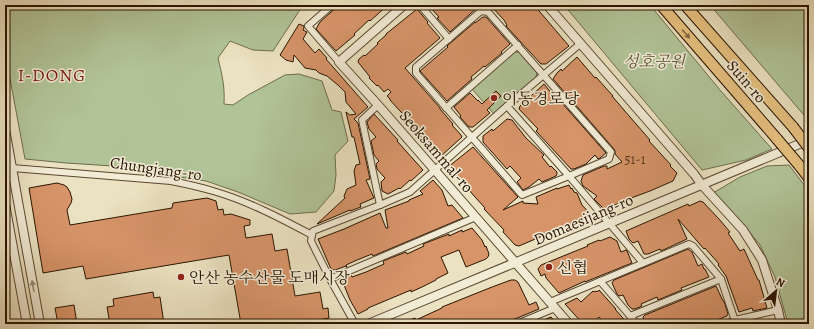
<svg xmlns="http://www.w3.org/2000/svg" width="814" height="329" font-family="Alegreya,'Noto Serif KR',serif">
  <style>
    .green { fill: #b1c498; stroke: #6e6c4c }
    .building { fill: #d79469; stroke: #2a1400 }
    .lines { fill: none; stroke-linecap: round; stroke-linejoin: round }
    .minor-casing { stroke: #5a4830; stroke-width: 8 }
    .tertiary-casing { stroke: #5a4830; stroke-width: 10 }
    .trunk-casing { stroke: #2a1400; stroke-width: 12 }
    .minor { stroke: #f2ecd7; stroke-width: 6 }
    .tertiary { stroke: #f2ecd7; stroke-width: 8 }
    .trunk { stroke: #e6c180; stroke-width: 10 }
    .trunk-bridge-casing { stroke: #2a1400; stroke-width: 12; stroke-linecap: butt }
    .trunk-bridge { stroke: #e6c180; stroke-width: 10 }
    .oneway { fill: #886a40 }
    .oneway2 { fill: #988b76 }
    .poi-dot { fill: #8f2418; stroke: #f2ecd7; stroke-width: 1.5 }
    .labels { text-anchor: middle; stroke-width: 3; stroke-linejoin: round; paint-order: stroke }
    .number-label { font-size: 14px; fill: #55341a }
    .park-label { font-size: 16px; font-style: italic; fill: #595235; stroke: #f2ecd7 }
    .street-label { font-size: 16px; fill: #2a1400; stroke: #f2ecd7 }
    .poi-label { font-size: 16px; fill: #2a1400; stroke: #f2ecd7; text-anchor: start }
    .quarter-label { font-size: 18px; letter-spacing: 1px; fill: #7a1f14; stroke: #f2ecd7 }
  </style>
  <rect width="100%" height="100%" fill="#ebe2c1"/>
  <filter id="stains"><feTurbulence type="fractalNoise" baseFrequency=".005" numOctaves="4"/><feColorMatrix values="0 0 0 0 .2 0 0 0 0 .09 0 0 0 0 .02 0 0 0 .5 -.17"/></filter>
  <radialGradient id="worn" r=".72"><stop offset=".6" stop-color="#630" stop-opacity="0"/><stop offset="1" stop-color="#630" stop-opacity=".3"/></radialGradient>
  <!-- green -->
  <g class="green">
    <path d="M5,5H303L273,51L253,50L230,41L218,58C222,75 225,86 224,104L233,105L248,95L285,75L299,74L322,81L332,110L341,112L348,141L335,155L336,175L334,191L316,212L290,214L238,192L206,181L179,177L144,168L66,163L25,159L5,52Z"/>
    <polygon points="564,5 650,5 720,90 772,149 746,160 702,170"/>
    <polygon points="710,5 809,5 809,121"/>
    <polygon points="514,52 519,52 537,72 536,77 494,114 472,89"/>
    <polygon points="789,165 805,186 809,194 809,324 788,324 775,277 760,245 736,216 713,193 740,177 767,166"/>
  </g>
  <!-- building -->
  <g class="building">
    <polygon points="339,5 388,5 370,21 369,20 354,34 355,35 336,51 316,29 320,22"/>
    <polygon points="428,5 480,5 450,32 437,18 439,17"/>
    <polygon points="490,5 534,5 569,46 546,64 541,64 506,26 507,25 504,20"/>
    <polygon points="417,9 428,22 427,23 440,38 405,68 440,108 440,109 453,124 452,125 461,135 462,137 440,157 420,136 421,136 410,124 411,123 390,100 390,99 387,96 391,92 388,89 384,92 378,85 377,86 369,78 370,77 358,62 359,59 364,55 365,56 378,44 377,43 386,35 386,34"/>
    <polygon points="483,17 486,17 510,44 501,52 502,53 485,67 484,66 471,77 472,79 447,101 420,71 448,47 447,46 475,22 475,23"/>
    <polygon points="299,24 304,26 304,28 303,30 307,32 303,39 315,53 319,49 327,58 326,59 368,107 354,119 358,123 370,179 366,180 374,198 360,204 361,207 350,211 350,210 317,224 345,198 344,196 347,189 356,185 354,171 356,165 360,164 354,137 352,137 346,112 350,115 356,114 346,102 345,92 339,86 327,76 319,73 316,70 305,68 294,55 293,62 286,60 280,55"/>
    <polygon points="577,57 595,78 596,77 613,96 612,96 630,117 650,140 649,141 671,165 670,166 677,173 673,181 650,191 623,201 613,206 613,207 605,210 594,199 597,196 583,186 581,181 583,175 604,166 607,166 607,169 622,162 615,154 615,151 614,149 553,79 557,73 561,69 562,71"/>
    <polygon points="544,84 553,95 554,94 606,153 600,158 598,159 595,155 586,164 574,169 571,169 536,131 538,129 519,109 520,106"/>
    <polygon points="496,91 501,96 487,110 490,113 473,127 469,127 460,117 461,116 454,107 470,93 478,101 478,100 482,104"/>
    <polygon points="374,114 398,140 397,141 423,170 411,181 410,180 400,189 399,188 388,194 382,191 381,182 385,178 377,169 376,164 379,161 374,155 371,141 376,137 369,129 367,122"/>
    <polygon points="507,119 512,120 526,138 544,155 542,157 550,167 551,166 557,172 557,174 556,176 542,182 539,179 529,187 523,190 517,182 521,178 510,166 507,169 483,142 483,136 492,129 493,131"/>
    <polygon points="473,147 518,197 503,210 523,201 523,203 538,204 536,197 557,188 557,189 569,185 571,189 572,188 574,192 577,193 582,205 592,216 554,231 519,246 515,245 503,232 504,230 484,209 485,208 448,167"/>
    <polygon points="433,180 442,190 448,206 452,205 463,218 373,256 372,254 357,260 346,265 347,267 346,267 346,266 335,270 331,269 318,239 344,229 380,213 386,228 388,228 385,210 409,201 409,200 423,194 420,191"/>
    <polygon points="57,183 64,185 67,187 70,192 72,199 71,203 67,210 70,225 172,208 173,203 207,198 216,201 218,210 223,209 224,215 231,214 250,220 250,225 244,226 246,238 272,234 275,251 287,249 295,296 320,292 323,309 328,308 329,318 297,324 241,324 229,255 86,279 83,266 43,273 29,188"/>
    <polygon points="700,201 703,202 719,219 730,232 728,233 740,251 744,249 758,280 759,280 767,308 753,311 752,308 739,312 726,276 718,265 719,264 705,248 704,249 678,219 687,239 661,251 660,249 648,254 644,254 638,241 633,243 629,239 626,231 688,204 689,206"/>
    <polygon points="472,228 482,240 485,247 486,246 489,254 488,257 486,259 466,267 459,250 441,257 448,273 436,279 436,280 422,287 411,292 411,290 368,308 368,309 358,314 350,300 342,280 342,279 351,275 352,277 366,272 384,264 383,261 406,252 407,254 424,246 423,244 449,234 449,236 462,230 462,232"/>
    <polygon points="610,237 617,241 621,252 626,250 627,251 632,263 585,282 585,281 559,293 546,278 545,274 541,276 538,269 541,265 588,246 587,245 599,240 600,241"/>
    <polygon points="688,249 692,252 698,266 702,264 704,269 705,269 709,277 681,288 682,290 658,300 657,297 641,304 642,306 635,309 632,309 628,305 623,295 619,296 617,294 612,283 614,280"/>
    <polygon points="511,280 515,280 518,282 529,305 536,302 539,309 503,324 400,324 415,318 416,320 442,308 442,307 492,287"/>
    <polygon points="716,286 723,301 724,301 728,314 727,316 707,324 663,324 662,321 656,324 646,324 643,317 645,315"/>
    <polygon points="599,290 616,309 615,309 628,324 605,324 599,317 591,324 583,324 565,304 577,298 581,302 593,291 594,292 596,291 597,292"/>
    <polygon points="153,292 154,298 160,297 164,324 110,324 107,307 114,306 113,299"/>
    <polygon points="74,305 77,324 58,324 55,308"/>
    <polygon points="551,317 557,324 534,324"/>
  </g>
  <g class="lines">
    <defs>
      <g id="minor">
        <polyline points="332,5 308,26 339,62"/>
        <polyline points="420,5 449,39"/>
        <polyline points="378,105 362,120 380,205"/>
        <polyline points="507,106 569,176 609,159 611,152 488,12 481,11 416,67 416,73 522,195 569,176 643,263"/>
        <polyline points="446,108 518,45"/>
        <path d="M12,168L171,181C186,184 200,187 213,191C248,201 280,218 312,235"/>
        <polyline points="330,279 476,217"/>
        <polyline points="600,281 637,324"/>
        <polyline points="550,302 689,244 693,246 721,279 736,324"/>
        <polyline points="630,316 721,279"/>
        <polyline points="355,324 330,279 311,241 312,235 313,231 380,205 410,192 507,106 580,44"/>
        <polyline points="517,324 555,308"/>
        <polyline points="726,324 735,320 778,310"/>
      </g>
      <g id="tertiary">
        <polyline points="404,5 339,62 378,105 569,324"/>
        <polyline points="547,5 694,174 702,185 743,230 762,260 778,310 781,324"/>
        <polyline points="5,129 40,324"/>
        <polyline points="5,204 27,324"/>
        <polyline points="368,324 809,140"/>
      </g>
      <g id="trunk">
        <polyline points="661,5 777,139"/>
        <polyline points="685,5 793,127"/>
        <polyline points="799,165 809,178"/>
      </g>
    </defs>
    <!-- minor casing -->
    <use href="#minor" class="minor-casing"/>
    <!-- tertiary casing -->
    <use href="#tertiary" class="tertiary-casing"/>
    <!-- trunk casing -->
    <use href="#trunk" class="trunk-casing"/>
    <!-- minor -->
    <use href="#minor" class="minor"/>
    <!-- tertiary -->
    <use href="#tertiary" class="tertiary"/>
    <!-- trunk -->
    <use href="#trunk" class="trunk"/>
    <defs>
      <g id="trunk-bridge">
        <polyline points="793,127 809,148"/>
        <polyline points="777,139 799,165"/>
      </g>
    </defs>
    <!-- trunk-bridge casing -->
    <use href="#trunk-bridge" class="trunk-bridge-casing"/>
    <!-- trunk-bridge -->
    <use href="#trunk-bridge" class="trunk-bridge"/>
  </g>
  <!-- one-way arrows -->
  <defs><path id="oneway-solid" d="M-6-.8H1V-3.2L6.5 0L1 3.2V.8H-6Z"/></defs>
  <use class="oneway" href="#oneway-solid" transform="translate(686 34) rotate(49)"/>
  <use class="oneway2" href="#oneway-solid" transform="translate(33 286) rotate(-100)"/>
  <!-- markers -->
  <g class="poi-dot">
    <circle cx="494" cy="98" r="4"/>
    <circle cx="549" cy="267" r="4"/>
    <circle cx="181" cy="277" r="4"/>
  </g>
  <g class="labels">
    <!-- number labels -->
    <g class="number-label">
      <text x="635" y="164">51-1</text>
    </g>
    <!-- park labels -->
    <g class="park-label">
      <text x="654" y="67">성호공원</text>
    </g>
    <!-- street labels -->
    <g class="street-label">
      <text transform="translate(747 81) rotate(49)" y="6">Suin-ro</text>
      <text transform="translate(437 151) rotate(49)" y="6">Seoksammal-ro</text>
      <text transform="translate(156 168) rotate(8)" y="6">Chungjang-ro</text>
      <text transform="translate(583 219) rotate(-23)" y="6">Domaesijang-ro</text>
    </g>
    <!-- poi labels -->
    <g class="poi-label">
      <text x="502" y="104">이동경로당</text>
      <text x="557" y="273">신협</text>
      <text x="189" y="283">안산 농수산물 도매시장</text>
    </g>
    <!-- quarter labels -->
    <g class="quarter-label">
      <text x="52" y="81">I-DONG</text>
    </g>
  </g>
  <!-- margin -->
  <rect width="814" height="329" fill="none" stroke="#ebe2c1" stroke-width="20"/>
  <rect x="6" y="6" width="802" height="317" fill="none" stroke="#2a1400" stroke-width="2"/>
  <rect x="10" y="10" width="794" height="309" fill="none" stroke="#2a1400"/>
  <!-- north arrow -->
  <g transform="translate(776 291) rotate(28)" stroke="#f2ecd7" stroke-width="3" paint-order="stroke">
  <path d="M0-3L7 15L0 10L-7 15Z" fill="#2a1400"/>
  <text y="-6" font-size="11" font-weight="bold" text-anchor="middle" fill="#2a1400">N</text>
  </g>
  <rect width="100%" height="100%" filter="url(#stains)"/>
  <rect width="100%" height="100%" fill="url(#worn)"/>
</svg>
